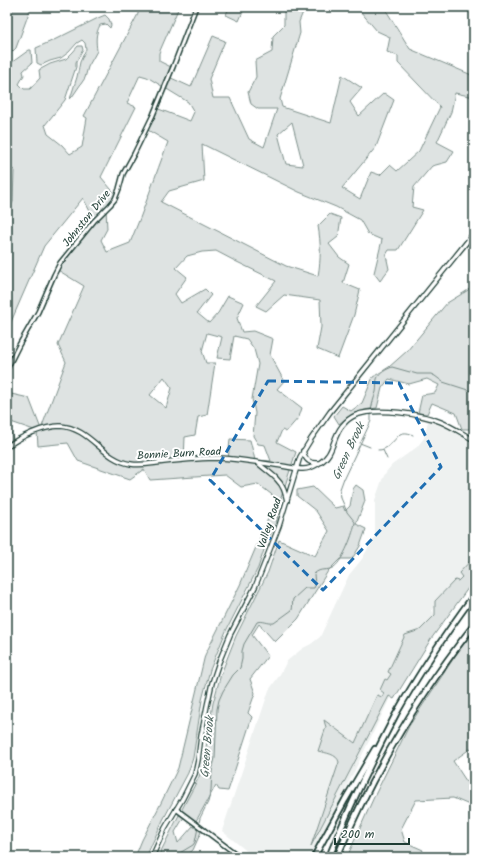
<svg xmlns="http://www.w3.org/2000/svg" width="481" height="864" font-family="Kalam,sans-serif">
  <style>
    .built { fill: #eef1f0 }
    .green { fill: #dee3e2; stroke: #7e908b; fill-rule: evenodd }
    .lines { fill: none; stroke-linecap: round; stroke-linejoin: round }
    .stream { stroke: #758883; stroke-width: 1 }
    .tertiary-casing { stroke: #1f3d34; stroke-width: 6 }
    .secondary-casing { stroke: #1f3d34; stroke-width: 6 }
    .motorway-casing { stroke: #1f3d34; stroke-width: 8 }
    .tertiary { stroke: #fff; stroke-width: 3 }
    .secondary { stroke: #fff; stroke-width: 3.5 }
    .motorway { stroke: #fff; stroke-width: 4.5 }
    .marked { fill: none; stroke: #1f6fb2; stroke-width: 3; stroke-dasharray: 8 5; stroke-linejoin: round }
    .labels { text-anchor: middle; stroke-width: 4; stroke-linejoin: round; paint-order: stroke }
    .street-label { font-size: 11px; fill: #1f3d34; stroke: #fff }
    .water-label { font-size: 12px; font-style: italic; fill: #4a625b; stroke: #fff }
  </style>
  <rect width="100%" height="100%" fill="#fff"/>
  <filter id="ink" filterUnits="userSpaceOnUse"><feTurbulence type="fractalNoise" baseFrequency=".025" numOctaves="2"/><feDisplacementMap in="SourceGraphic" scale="8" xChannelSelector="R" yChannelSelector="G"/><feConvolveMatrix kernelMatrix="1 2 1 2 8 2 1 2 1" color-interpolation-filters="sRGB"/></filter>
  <g filter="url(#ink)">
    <!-- built -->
    <g class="built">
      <polygon points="7,165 14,170 13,202 7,211"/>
      <polygon points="428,421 449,429 474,445 474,564 432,610 434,614 434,623 400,678 323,835 308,857 254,857 222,831 269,690 279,676 287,661 303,648 311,644 320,637 349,575 362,559 375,536 375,500 382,480 386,472 392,465 417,447 424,438"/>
    </g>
    <!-- green -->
    <g class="green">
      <polygon points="7,7 31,7 16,48 7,57"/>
      <path d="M138,7H179L159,53V61L173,68L169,77L191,87L213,36L225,41L209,79L213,98H230L249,139L264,147L277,109H258L251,104L248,92L256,77L255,61L272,52L273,36L284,25V10L290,7H305L299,22L300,33L280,99L282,107L331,123L342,75L362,88L350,102L359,116L384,93L394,100L376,147L342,188L360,199L371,172L380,175L390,165L397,171L419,151L440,107L398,63V56L387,52L390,37L377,31L360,11L361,7H384L410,49L474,76V97L455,93L451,112L437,142L454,151L447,162L432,166L414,187L412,207L423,210L398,250H389L386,255L389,269L380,281L374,273L382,240L368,234L360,220L336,207L299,192L202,144L204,181L169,191L161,202L286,266L318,276C321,259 321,243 318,226L330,214L341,218L338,237L329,244L339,257L349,264L343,283L360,290L354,315L338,358L317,349L321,327L320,300L284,295L266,311L256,306L276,281L235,261L216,251L202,252L187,256L176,268L187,277L175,294L181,303L205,289L211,295L197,313L209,323L218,313L228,296L244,303L237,318L242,332L253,331L273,339L270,355L284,381L277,389L302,408L299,417L286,432L282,430L277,442L296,452L280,501L258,484L241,487L225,475L150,480L144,469L130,479L78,461L68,443L38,446L37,431L8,421L13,439L7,443V393L29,398L41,429L66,362L58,345L84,286L56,269L94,219L83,198L44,246L7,331V211L13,202L14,170L7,165V65L11,63L29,50H31L32,63L23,71L24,75L19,84L24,89H30L40,78L39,70L50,64L66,59L73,52L78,46H82L83,50L76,62V67L65,100L45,125L48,134L62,145L70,154L82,147L87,118L84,116L138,14ZM140,75L147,77L188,102L194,112L190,121L156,108L146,129L168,142C155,176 144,210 130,243L107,252L101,240L107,229L106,208L116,195L101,177L136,107L127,103ZM292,122L303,165V166L286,164L278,134ZM207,333L222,337L217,358L230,359L234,336L247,339L254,349L258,364L252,399L255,413L253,436L258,444L265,445L271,461L255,460L250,440L230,439L228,460L221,459L184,461L185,437L195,435L198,417L207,415L215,363H206L202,351ZM164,377L172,388L166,408L150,395Z"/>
      <polygon points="229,7 245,7 239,21 226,15"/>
      <path d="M105,15L109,19L111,25L110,28L106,24L100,25C95,35 96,41 97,51L88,67L85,78L72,97L70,99L77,77L80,62L86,49L85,43L82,40L77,43L69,52L61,58L50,61L41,65L37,63L36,48L54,40L98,18Z"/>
      <path d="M474,286V429H462L456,413L432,403L427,414L418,413L422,395L435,393L439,385L427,379L409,384L389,379L382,388L377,408C360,410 352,413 339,424L334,416L342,406L351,411L362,403L373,377L389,367L407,351L447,303L465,292Z"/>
      <polygon points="356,485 363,490 365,501 356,524 366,529 360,546 352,559 340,559 328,571 298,619 275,642 259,624 252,635 268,656 250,679 255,693 248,713 252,717 228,791 219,790 216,785 196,821 181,811 199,777 204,760 213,703 221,674 236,636 268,572 279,540 315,556 329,531 316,511 297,496 297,490 313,487 335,508 343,506 345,511 350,506 353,489"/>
      <polygon points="273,507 279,509 277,520 265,547 258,568 226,631 210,670 202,700 193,758 188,773 163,820 146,857 135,857 142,840 161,803 178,768 205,655 240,585"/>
      <path d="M474,557V580L431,639L394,699L389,696L311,846L339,762C337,754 326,753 318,751L326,727L325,724L324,720L355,743L377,695L382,697L384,693L380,690L385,679L387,680L391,674L388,672L405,635L420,630L435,615V601L455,580L458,581L462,577L459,573Z"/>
      <polygon points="474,632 474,746 453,761 474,793 474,807 453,798 416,800 401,829 405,842 423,850 420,857 347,857 374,797 409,726 459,650"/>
      <polygon points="179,815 184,817 175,832 178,843 193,826 201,832 193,850 185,857 158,857"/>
    </g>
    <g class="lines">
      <!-- stream -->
      <g class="stream">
        <path d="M371,411C372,404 374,398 376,392C377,388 376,383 377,379C379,373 387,369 392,367L417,374H431L435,376L443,382L474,392"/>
        <polyline points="360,443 370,447"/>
        <path d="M378,450C387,451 394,440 400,434C405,432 409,433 413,435"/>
        <polyline points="383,450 387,459"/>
        <path d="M172,857L178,854L193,845L195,842L200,818L208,802L211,790L212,771L215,758L217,709L219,700L223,691L233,675L240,668L242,659V651L244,644L257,622C263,620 268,624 274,623L292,610C293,606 292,603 293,599L305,588H314L315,586L314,574C321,567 327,572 334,567C343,561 354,532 355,522L347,512L341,498L340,489L344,478L371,421V414"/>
      </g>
      <defs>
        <g id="tertiary">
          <polyline points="7,369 19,345 38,312 54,275 60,263 94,221 110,205 115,199 119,189 123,174 134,154 153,115 173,67 196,7"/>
          <polyline points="176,809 240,857"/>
        </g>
        <g id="secondary">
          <path d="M7,447C19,437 44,426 60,426C91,428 101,459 131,464C142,466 153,463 164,462C182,460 201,458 219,458C240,459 261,463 282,466C289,467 296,469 303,469C309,469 313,467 318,464C335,454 331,440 342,426C346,421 351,417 356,415C376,407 422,414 441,422C453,427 463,434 474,440"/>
          <path d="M303,451C305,459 309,464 318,463"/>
          <path d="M259,464C267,471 279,478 283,488C285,492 286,497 287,501"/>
          <polyline points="152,857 165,828 183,798 195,774 198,760 201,736 207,706 212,683 219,662 230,635 255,587 263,567 279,526 300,457 311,439 330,412 474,233"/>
        </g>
        <g id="motorway">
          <polyline points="314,857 345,800 375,749"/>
          <path d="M329,857C349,808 371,761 396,714C419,673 446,633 474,595"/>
          <path d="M337,857C372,774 418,696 474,625"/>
        </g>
      </defs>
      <!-- tertiary casing -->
      <use href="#tertiary" class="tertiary-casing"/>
      <!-- secondary casing -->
      <use href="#secondary" class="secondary-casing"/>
      <!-- motorway casing -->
      <use href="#motorway" class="motorway-casing"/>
      <!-- tertiary -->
      <use href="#tertiary" class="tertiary"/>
      <!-- secondary -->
      <use href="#secondary" class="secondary"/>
      <!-- motorway -->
      <use href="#motorway" class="motorway"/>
    </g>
  </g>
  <!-- marked area -->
  <path class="marked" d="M268,381L399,383L441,467L323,590L210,480Z"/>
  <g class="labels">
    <!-- street labels -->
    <g class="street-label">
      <text transform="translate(86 218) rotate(-51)" y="4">Johnston Drive</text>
      <text transform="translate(179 453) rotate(-3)" y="4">Bonnie Burn Road</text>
      <text transform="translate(269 523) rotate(-71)" y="4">Valley Road</text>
    </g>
    <!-- water labels -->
    <g class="water-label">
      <text transform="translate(348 451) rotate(-65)" y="4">Green Brook</text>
      <text transform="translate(207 747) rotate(-85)" y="4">Green Brook</text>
    </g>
  </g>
  <!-- margin -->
  <rect width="481" height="864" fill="none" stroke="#fff" stroke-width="24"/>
  <rect x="12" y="12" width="457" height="840" fill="none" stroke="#1f3d34" stroke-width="1.5" filter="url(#ink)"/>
  <!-- scale -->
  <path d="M335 838v6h74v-6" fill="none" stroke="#1f3d34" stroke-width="2"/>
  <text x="341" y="838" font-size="12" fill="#1f3d34" stroke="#ffffff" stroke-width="3" paint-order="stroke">200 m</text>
</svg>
